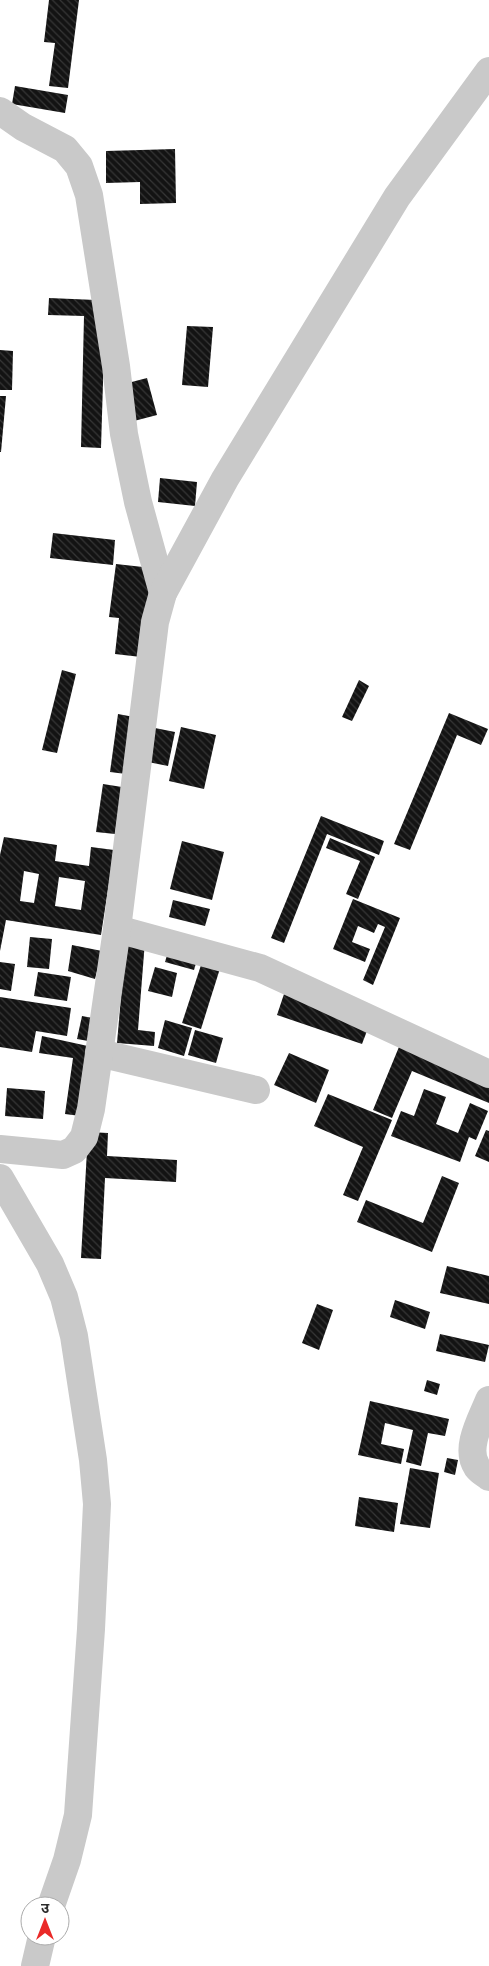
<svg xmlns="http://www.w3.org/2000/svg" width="489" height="1966" font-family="Jost,'Noto Sans Devanagari',sans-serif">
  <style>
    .building { fill: url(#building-back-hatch); fill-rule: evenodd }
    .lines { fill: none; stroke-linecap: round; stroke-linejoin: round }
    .minor { stroke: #c9c9c9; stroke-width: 28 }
  </style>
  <defs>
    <pattern id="building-back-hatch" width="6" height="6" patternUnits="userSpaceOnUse" patternTransform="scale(1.25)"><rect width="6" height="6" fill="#131313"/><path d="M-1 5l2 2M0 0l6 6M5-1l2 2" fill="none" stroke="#363636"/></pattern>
  </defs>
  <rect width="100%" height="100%" fill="#fff"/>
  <!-- building -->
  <g class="building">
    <polygon points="49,0 79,0 68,88 49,86 55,43 44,42"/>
    <polygon points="15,86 68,95 65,113 12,104"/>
    <polygon points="175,149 176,203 140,204 140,182 106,183 106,151"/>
    <polygon points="49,298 96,300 105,317 101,448 81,447 84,316 48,315"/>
    <polygon points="187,326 213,327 208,387 182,385"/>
    <polygon points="0,350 13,351 12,390 0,390"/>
    <polygon points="147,378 157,415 134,421 124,384"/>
    <polygon points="0,396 6,396 1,452 0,452"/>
    <polygon points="160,478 197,482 195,506 158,502"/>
    <polygon points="53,533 115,540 113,565 50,558"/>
    <polygon points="116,564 152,568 141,657 115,654 119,618 109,617"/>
    <polygon points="62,670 76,674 57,753 42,750"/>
    <polygon points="359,680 369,686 352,721 342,717"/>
    <polygon points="449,713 488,729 481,745 457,735 410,850 394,844"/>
    <polygon points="118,714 134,717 126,774 110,772"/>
    <polygon points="150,727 175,732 168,766 143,761"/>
    <polygon points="181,727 216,735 204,789 169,781"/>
    <polygon points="103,784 122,787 115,834 96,832"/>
    <polygon points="321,816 384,841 379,855 327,834 284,943 271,938"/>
    <path d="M4,837L57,845L55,861L89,866L91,847L114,850L101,935L6,920L0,951V855ZM24,871L39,874L34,903L20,901ZM59,877L85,881L81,910L55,906Z"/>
    <polygon points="330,838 375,857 358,899 346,894 360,861 326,848"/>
    <polygon points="182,841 224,852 212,900 170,889"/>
    <polygon points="353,899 400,918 373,985 363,980 385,927 378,924 374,933 358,926 352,942 370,949 365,962 333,949"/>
    <polygon points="173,900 210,909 205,926 169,917"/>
    <polygon points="30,937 52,939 49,969 27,967"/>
    <polygon points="126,939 145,941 138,1030 155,1032 154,1046 117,1043"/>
    <polygon points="72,945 102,951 95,979 68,971"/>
    <polygon points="170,945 199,953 194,970 165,962"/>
    <polygon points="204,956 222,962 201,1029 182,1023"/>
    <polygon points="0,962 15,964 11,991 0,989"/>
    <polygon points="155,967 177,973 172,997 148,991"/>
    <polygon points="38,972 71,977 67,1001 34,996"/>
    <polygon points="284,994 370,1023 362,1044 277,1015"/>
    <polygon points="0,997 71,1008 67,1036 36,1031 32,1052 0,1047"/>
    <polygon points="82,1016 98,1019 94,1042 77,1039"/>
    <polygon points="165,1020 192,1028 184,1056 158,1048"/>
    <polygon points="195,1030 223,1038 216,1063 188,1055"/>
    <polygon points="42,1036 97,1048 88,1117 65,1114 73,1058 39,1053"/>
    <polygon points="401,1042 489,1078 489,1103 412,1071 392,1118 373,1110"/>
    <polygon points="289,1053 329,1070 316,1103 274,1085"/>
    <polygon points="7,1088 45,1091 43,1119 5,1116"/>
    <polygon points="424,1089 446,1097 436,1124 458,1133 470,1103 488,1111 476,1140 469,1137 460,1162 391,1136 401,1111 414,1116"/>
    <polygon points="328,1094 392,1120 358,1201 343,1195 363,1147 314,1126"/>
    <polygon points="486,1130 489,1131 489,1162 475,1156"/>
    <polygon points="88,1132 108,1133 107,1156 177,1160 176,1182 105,1178 101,1259 81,1258"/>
    <polygon points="442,1176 459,1183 432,1252 357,1222 366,1200 423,1223"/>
    <polygon points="447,1266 489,1276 489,1304 440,1293"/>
    <polygon points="395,1300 430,1312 425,1329 390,1317"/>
    <polygon points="317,1304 333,1310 319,1350 302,1343"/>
    <polygon points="440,1334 489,1345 485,1362 436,1351"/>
    <polygon points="427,1380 440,1384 437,1395 424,1391"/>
    <polygon points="370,1401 449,1419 445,1436 428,1433 421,1466 406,1462 413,1430 385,1423 381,1444 404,1449 401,1464 358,1455"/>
    <polygon points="447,1458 458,1460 455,1475 444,1472"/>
    <polygon points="410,1468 439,1473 430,1528 400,1524"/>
    <polygon points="359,1497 398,1503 394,1532 355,1526"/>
  </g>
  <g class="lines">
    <!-- minor -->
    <g class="minor">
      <polyline points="0,111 23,127 65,149 79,166 89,195 116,366 124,434 138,502 163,593"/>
      <polyline points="117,929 260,968 489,1074"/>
      <polyline points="99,1053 256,1090"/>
      <polyline points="0,1149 63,1155 74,1150 84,1137 91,1109 117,929 155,622 163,593 225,479 397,197 489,71"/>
      <polyline points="0,1178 50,1264 64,1297 74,1336 93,1460 97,1504 91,1629 78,1815 67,1860 51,1906"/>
      <path d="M489,1400C482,1418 464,1448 477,1467C480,1471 485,1474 489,1477"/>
      <polyline points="35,1966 42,1936"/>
    </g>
  </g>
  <!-- north arrow -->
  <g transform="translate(45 1921)"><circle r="24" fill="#ffffff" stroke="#ababab"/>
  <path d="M0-4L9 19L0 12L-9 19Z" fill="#ea2a28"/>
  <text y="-8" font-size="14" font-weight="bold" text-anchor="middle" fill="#2c2c2c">उ</text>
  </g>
</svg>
